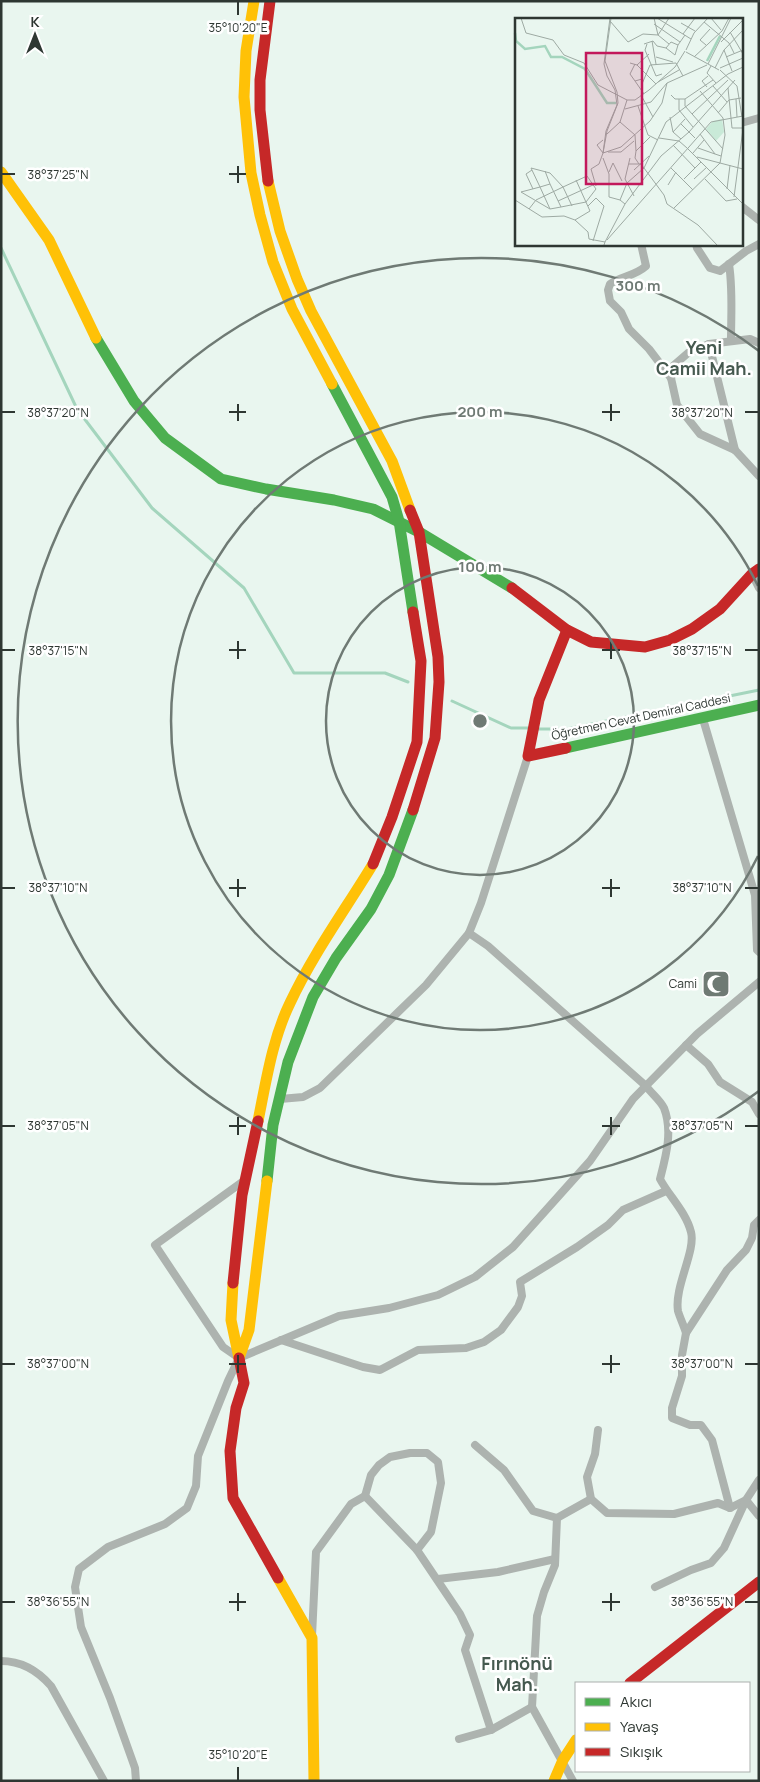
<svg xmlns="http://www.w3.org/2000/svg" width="760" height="1782" font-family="Manrope,sans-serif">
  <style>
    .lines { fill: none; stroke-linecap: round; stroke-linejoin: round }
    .stream { stroke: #a4d5bd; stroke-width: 3 }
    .street { stroke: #adb3af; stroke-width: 8 }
    .fast { stroke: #4caf50; stroke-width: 11 }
    .slow { stroke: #ffc107; stroke-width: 11 }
    .jam { stroke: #c62828; stroke-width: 11 }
    .ticks { fill: none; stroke: #2e3732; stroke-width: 2 }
    .ring { fill: none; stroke: #6f7a74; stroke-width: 2.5 }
    .labels { text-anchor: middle; stroke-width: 5; stroke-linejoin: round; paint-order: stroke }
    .street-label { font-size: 12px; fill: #2e3732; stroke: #fff }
    .poi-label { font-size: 12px; fill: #2e3732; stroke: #fff; text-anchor: end }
    .district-label { font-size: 18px; font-weight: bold; fill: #45594f; stroke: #fff }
    .inset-river { fill: none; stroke: #a4d5bd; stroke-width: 2.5 }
    .inset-road { fill: none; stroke: #9eaaa3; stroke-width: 1 }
    .view { fill: #c2185b; fill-opacity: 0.15; stroke: #c2185b; stroke-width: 2.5 }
    .inset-edge { fill: none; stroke: #2e3732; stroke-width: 2.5 }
    .ticks-label { font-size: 12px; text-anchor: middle; fill: #2e3732; stroke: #fff; stroke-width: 5; stroke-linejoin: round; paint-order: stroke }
    .centre { fill: #6f7a74; stroke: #fff; stroke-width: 2.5 }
    .ring-label { font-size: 15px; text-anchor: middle; font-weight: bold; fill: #6f7a74; stroke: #fff; stroke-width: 5; stroke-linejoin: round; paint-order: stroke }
  </style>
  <rect width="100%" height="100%" fill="#e9f6ef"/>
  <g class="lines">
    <!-- stream -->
    <g class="stream">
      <polyline points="1,248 77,409 152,508 244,588 294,673 385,673 408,682"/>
      <polyline points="452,701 511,728 531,728"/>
      <polyline points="537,729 567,729 759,690"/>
    </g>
    <!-- street -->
    <g class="street">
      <polyline points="741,123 759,118"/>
      <polyline points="741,206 759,220"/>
      <path d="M641,244L646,266C635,276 622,276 610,284L608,290L610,301L621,312L629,329L649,349L671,378"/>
      <polyline points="696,244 697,248 710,268 720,271 746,251 759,244"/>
      <path d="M729,264C733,290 731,315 731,341"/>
      <polyline points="759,343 750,339 709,344 688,353 673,366 671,378 677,405 700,434 735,450 759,476"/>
      <polyline points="709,344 735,450"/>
      <polyline points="752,574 759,588"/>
      <polyline points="703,719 755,895 757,950 759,952"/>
      <path d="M528,756L481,903L469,933L488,946L646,1086C651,1093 660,1100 664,1108C673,1131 666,1156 660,1179C669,1196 686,1212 691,1232C696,1251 674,1287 678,1311C680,1318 684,1326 686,1333"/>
      <polyline points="686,1045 708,1064 720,1082 752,1102 759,1114"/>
      <polyline points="280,1099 303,1097 320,1088 426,985 469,933"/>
      <polyline points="281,1340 363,1367 380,1370 418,1350 466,1348 484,1342 501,1330 518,1307 522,1296 520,1282 577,1247 608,1225 623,1210 666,1191"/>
      <polyline points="239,1358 223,1347 155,1245 245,1180"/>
      <polyline points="598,1430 595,1454 587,1477 591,1499 607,1513 674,1514 718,1503 730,1508 746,1500 759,1516"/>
      <polyline points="475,1445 504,1470 533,1511 557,1518"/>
      <polyline points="365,1496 371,1475 379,1465 390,1457 410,1453 427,1453 438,1462 441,1483 431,1532 417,1550"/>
      <polyline points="730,1508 712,1440 701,1425 690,1425 672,1418 672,1408 682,1376 682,1355 686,1333 727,1270 746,1250 752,1238 754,1225 759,1220"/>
      <polyline points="438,1579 498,1572 555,1559"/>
      <polyline points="655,1587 691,1570 711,1563 724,1548 746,1500 759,1480"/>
      <polyline points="312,1636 316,1552 351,1504 365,1496 417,1550 460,1614 470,1635 465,1650 491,1730"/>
      <path d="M1,1661C21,1661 38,1671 51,1686L104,1781"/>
      <polyline points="459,1739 491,1730 532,1707"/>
      <polyline points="136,1781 135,1768 110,1698 81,1627 75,1587 79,1569 108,1547 165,1524 187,1508 196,1486 198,1456 228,1381 239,1358 339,1316 389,1308 438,1295 475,1277 513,1247 590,1161 633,1099 697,1034 759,982"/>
      <polyline points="573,1781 532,1707 537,1616 544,1592 555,1565 557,1518 591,1499"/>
    </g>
    <!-- fast -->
    <g class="fast">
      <polyline points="96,338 134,401 165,438 221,479 266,489 334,500 373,509 419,532 512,588"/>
      <polyline points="332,384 392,497 399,521 413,612"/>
      <polyline points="566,748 759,705"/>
      <polyline points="267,1181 273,1125 288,1062 313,997 336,958 371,909 389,875 413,810"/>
    </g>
    <!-- slow -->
    <g class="slow">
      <polyline points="254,1 246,51 244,97 251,173 260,215 273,262 292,309 332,384"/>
      <polyline points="1,172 49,240 96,338"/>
      <polyline points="268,181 280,231 297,279 311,311 392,461 410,510"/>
      <path d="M258,1121C266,1082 272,1040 290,1003C313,954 345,910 373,864"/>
      <polyline points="233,1283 231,1320 239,1358 249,1330 267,1181"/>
      <polyline points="278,1578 312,1638 314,1781"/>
      <polyline points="554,1781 563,1760 576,1740"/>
    </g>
    <!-- jam -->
    <g class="jam">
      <polyline points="268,181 260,110 260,80 270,1"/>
      <polyline points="410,510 419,532 438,657 439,682 435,738 413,810"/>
      <polyline points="512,588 567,630 591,642 645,647 670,640 692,629 720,609 752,574 759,569"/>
      <polyline points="566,748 528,756 539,700 567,630"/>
      <polyline points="373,864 392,817 417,742 421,661 413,612"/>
      <polyline points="233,1283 242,1195 258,1121"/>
      <polyline points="239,1358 244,1383 236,1408 230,1451 233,1498 278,1578"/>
      <polyline points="630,1683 759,1582"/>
    </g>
  </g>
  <!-- ticks -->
  <path class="ticks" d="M238,2V15M238,166V183M2,174H15M229,174H246M238,404V421M611,404V421M2,412H15M229,412H246M602,412H620M745,412H758M238,641V659M611,641V659M2,650H15M229,650H246M602,650H620M745,650H758M238,879V897M611,879V897M2,888H15M229,888H246M602,888H620M745,888H758M238,1117V1135M611,1117V1135M2,1126H15M229,1126H246M602,1126H620M745,1126H758M238,1355V1373M611,1355V1373M2,1364H15M229,1364H246M602,1364H620M745,1364H758M238,1593V1611M611,1593V1611M2,1602H15M229,1602H246M602,1602H620M745,1602H758M238,1767V1780"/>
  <!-- distance rings -->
  <g class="ring">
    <circle cx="480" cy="721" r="154"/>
    <path d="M758 856A309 309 0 1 1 758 586"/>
    <path d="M759 1091A463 463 0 1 1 759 351"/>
  </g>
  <!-- icons -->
  <defs>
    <symbol id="mosque-square" viewBox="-11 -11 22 22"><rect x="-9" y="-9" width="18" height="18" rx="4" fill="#6f7a74" stroke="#fff"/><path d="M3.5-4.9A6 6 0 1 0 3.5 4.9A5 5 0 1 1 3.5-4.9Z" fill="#fff"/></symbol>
  </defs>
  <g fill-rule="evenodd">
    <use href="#mosque-square" x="700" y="968" width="32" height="32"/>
  </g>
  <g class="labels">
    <!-- street labels -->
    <g class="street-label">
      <text transform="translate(641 717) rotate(-12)" y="4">Öğretmen Cevat Demiral Caddesi</text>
    </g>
    <!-- poi labels -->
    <g class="poi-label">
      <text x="697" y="988">Cami</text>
    </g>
    <!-- district labels -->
    <g class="district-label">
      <text x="704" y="354">Yeni<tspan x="704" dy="21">Camii Mah.</tspan></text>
      <text x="517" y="1670">Fırınönü<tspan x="517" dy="21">Mah.</tspan></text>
    </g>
  </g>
  <!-- overview -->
  <g transform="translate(515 18)">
    <rect width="228" height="228" fill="#e9f6ef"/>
    <path d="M207,101L209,114L201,123L191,111L198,103Z" fill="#c9ead8"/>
    <path class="inset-river" d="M0,15L1,23L10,31L30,28L36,39H47L70,51L92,85H101M192,43L205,18"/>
    <path class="inset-road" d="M6,0L11,15L38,22L49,37L69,45L83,67L112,82L105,104L120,117L121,133M95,0L89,46L92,58L100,72L102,87L91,113L88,135L92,113L103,85L102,74L90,43L96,0M139,0L143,17L154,26M142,0L176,21M196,0L206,12M95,3L113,24L128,16L143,17L154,0M189,4L214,25L219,35M166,5L180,13M139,6L165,24M215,14L228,36M168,16L180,0M137,23L141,46M206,24L228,2M129,26L138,23L142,28L151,30L156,24L163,27L170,17M132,26L130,32L141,58L147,56M191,27L185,22L195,11M151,30L160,37L163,27M171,32L179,15L193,0M209,32L217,53M171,34L204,52M141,39L158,44M179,39L207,13L214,0M211,39L228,32M115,45L122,47L141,66M120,46L115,56L120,63M193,46L216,0M122,47L134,36M196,48L192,55L201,65M200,50L209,32L228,12M205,50L228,40M205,52L222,68L227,99M213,56L228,49M127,61L120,63L129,76M143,64L164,52M127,66L135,47L161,45L168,58M198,68L212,84M192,69L187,63L193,58M213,70L217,110H228M126,77L138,99M156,77L160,81H170L198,62M164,81V92L178,109M170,81V88L208,131M221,81L222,99M112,82H120L134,72L160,49L170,33M123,88L133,117L143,122M110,91L136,84L152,65L192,47M203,95L214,82L226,80M177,96L213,62M155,99L158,114L166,121M166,106L180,120M158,114L170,101M92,116L105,104M185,116L200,136L206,138M144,120L164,123L172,130M158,127L180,150M172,130L228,186M183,130L200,136M93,134H106L119,123M88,135L82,127L88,122M178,135L189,122M182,139L228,151M88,140L94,156V179L105,182M115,140L110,161L119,178M114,146H126L149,177L152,186L183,207L202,227M124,146L120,140L121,133L135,119M156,150L178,172M17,152L11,156L18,171M119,152L134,138M30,153L35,166L25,169L35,191L46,189M94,154L98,145L107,163M169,161L186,144M179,161L192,149M190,161L211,183L222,181M35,166L46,189L71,184L81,171L72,158L48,169L35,155L16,150L25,169L6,174L35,191M153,167L161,154M81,168L76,151L84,146L88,135L106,129L135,103L147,85L152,65M212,171L215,147M219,179L228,111M0,182L27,199L49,198L60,202L73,214L74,221L90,224L89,227M43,183L78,167M110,186L105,182L112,165L129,150L151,104L213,56M73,188L81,180L89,188L78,223M159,190L205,145L210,117L208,100L185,73M14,191L21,182L48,169L57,188M60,202L75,193L61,162M92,222L196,104L228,98M90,224L110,186L146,138L174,114L220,62"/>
    <path class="view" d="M71,35H127V166H71Z"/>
    <rect width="228" height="228" class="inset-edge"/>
  </g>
  <g class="ticks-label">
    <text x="238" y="32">35°10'20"E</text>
    <text x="58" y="179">38°37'25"N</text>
    <text x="58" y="417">38°37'20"N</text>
    <text x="702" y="417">38°37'20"N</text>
    <text x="58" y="655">38°37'15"N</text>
    <text x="702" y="655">38°37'15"N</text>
    <text x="58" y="892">38°37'10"N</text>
    <text x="702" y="892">38°37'10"N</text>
    <text x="58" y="1130">38°37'05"N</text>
    <text x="702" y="1130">38°37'05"N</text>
    <text x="58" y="1368">38°37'00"N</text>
    <text x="702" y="1368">38°37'00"N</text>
    <text x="58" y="1606">38°36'55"N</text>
    <text x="702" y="1606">38°36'55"N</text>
    <text x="238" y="1759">35°10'20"E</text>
  </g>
  <circle cx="480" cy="721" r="8" class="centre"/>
  <g class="ring-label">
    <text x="638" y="291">300 m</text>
    <text x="480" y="417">200 m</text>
    <text x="480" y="572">100 m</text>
  </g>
  <!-- border -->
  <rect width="760" height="1782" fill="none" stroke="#2e3732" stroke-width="5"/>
  <!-- legend -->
  <rect x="575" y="1682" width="175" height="90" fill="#ffffff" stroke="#abafad"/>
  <rect x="585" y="1698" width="25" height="8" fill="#4caf50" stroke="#abafad"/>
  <text x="620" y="1707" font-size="15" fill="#2e3732">Akıcı</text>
  <rect x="585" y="1723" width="25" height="8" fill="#ffc107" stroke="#abafad"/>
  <text x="620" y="1732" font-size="15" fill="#2e3732">Yavaş</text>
  <rect x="585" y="1748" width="25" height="8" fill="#c62828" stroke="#abafad"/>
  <text x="620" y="1757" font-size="15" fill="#2e3732">Sıkışık</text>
  <!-- north arrow -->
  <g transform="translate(35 35)" stroke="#ffffff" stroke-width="4" paint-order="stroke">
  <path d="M0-4L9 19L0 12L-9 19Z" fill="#2e3732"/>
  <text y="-8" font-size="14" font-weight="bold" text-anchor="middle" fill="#2e3732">K</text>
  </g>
</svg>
